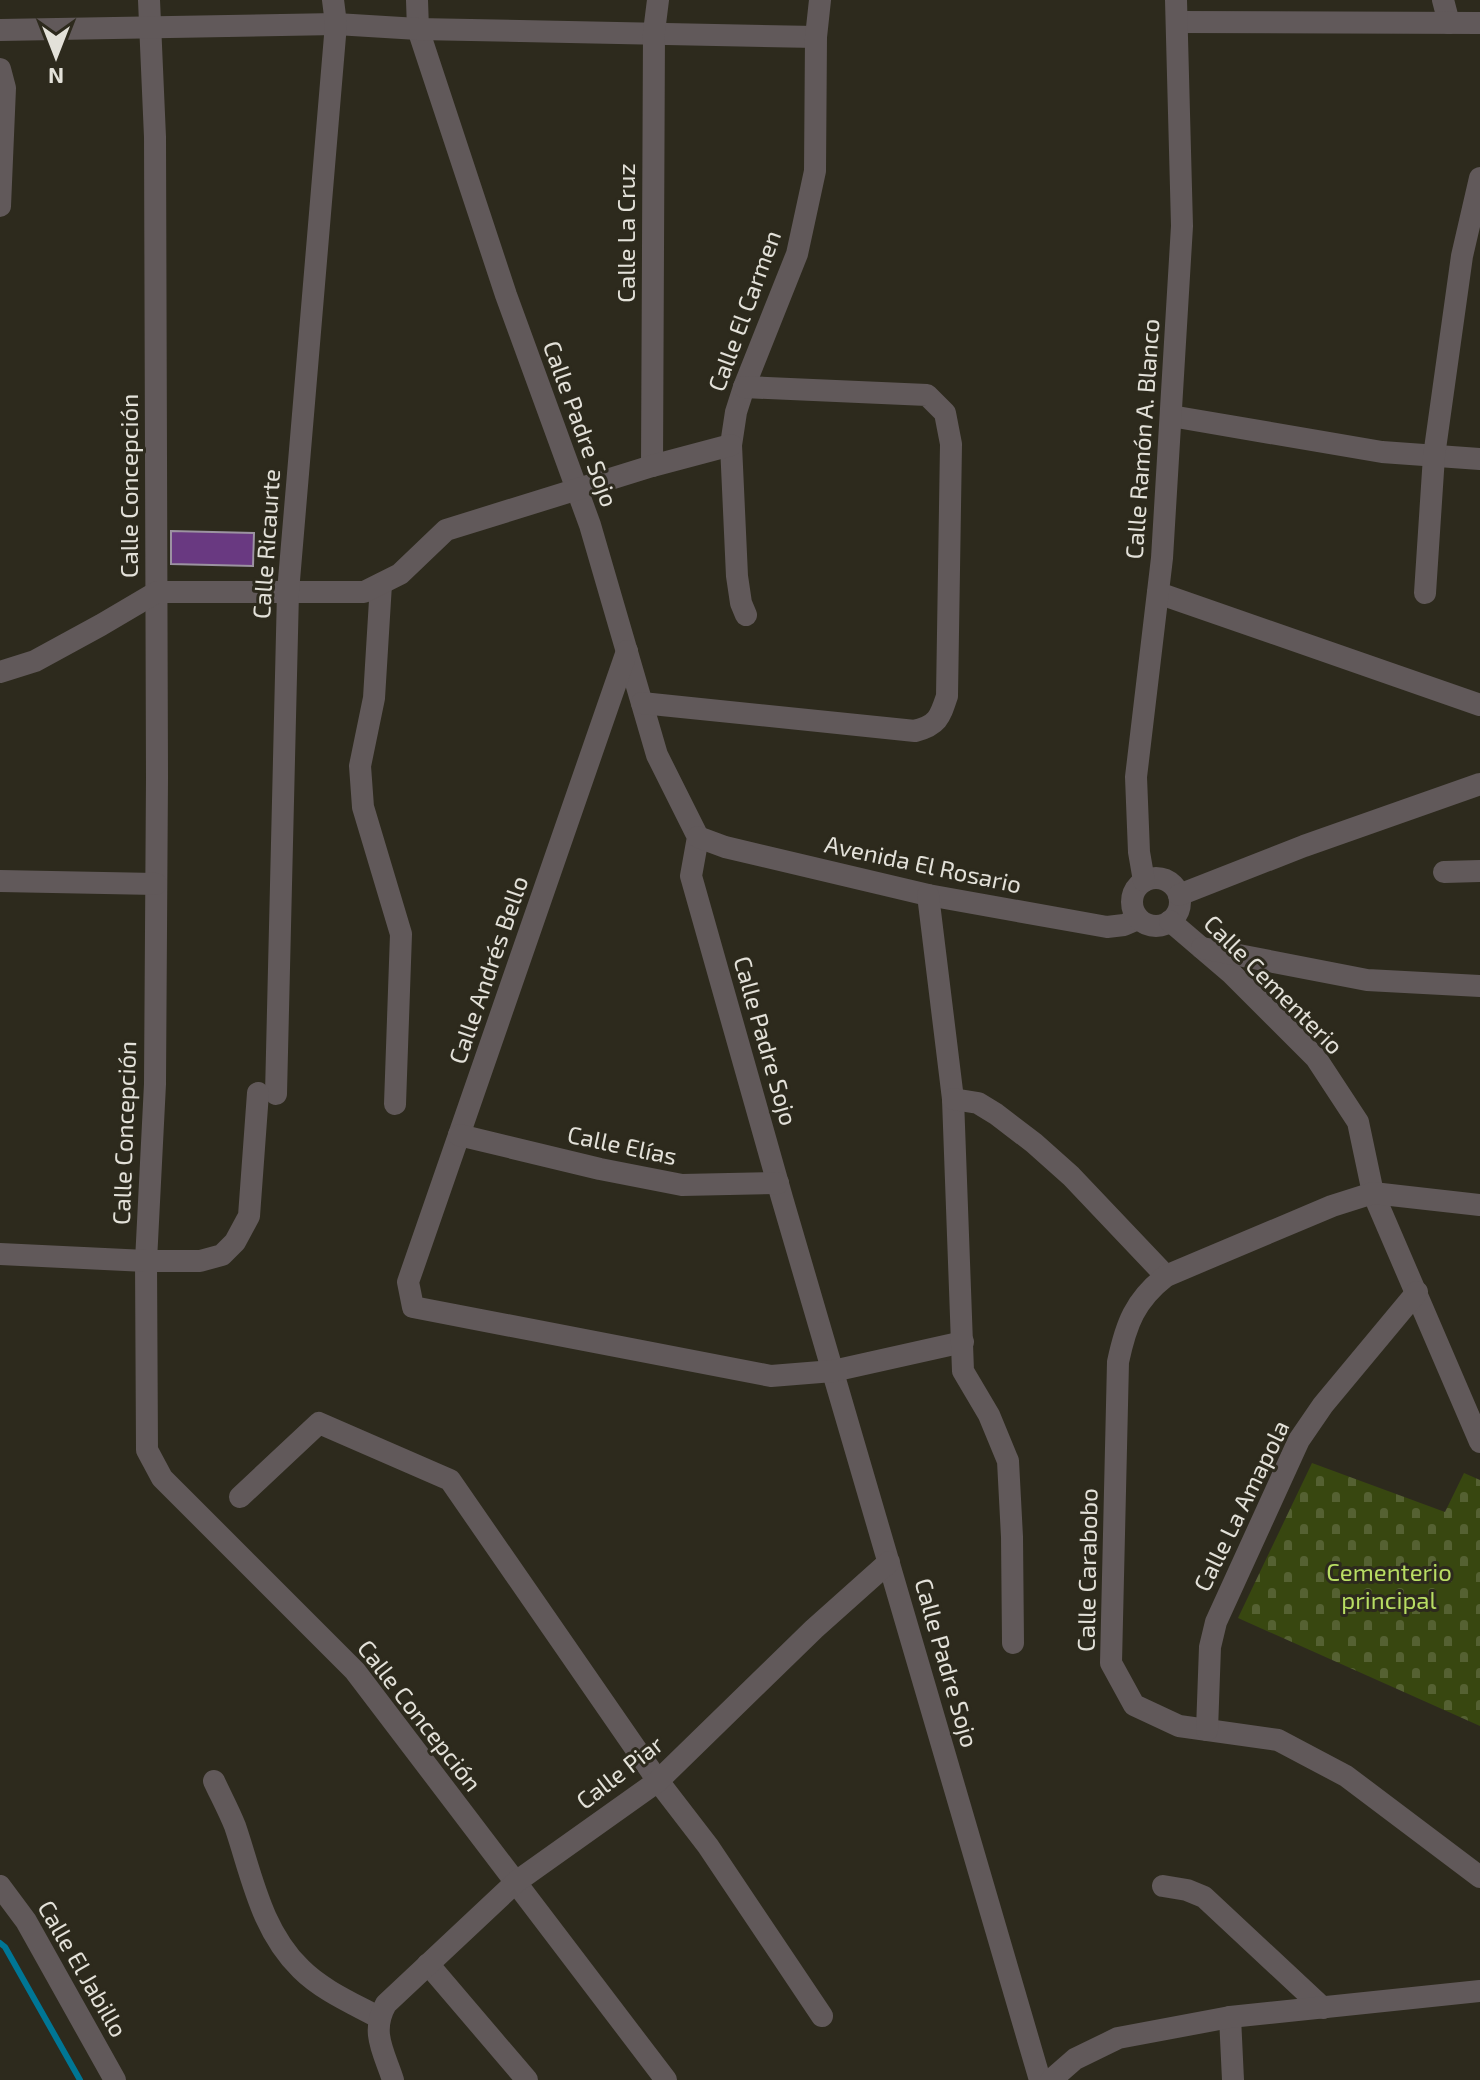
<svg xmlns="http://www.w3.org/2000/svg" width="1480" height="2080" font-family="'Exo 2',sans-serif">
  <style>
    .cemetery { fill: url(#cemetery-stones) }
    .lines { fill: none; stroke-linecap: round; stroke-linejoin: round }
    .stream { stroke: #007695; stroke-width: 6 }
    .building { fill: #693981; stroke: #9c93a1; stroke-width: 2 }
    .minor { stroke: #61595a; stroke-width: 22 }
    .labels { text-anchor: middle; stroke-width: 6; stroke-linejoin: round; paint-order: stroke }
    .street-label { font-size: 24px; fill: #e3e1d9; stroke: #2d2a1d }
    .park-label { font-size: 24px; fill: #b8dd63; stroke: #2d2a1d }
  </style>
  <defs>
    <pattern id="cemetery-stones" width="16" height="16" patternUnits="userSpaceOnUse" patternTransform="scale(2)"><rect width="16" height="16" fill="#384710"/><path d="M2 7V4a2 2 0 0 1 4 0v3zM10 15v-3a2 2 0 0 1 4 0v3z" fill="#556132"/></pattern>
  </defs>
  <rect width="100%" height="100%" fill="#2d2a1d"/>
  <!-- cemetery -->
  <polygon class="cemetery" points="1312,1463 1445,1512 1464,1473 1480,1480 1480,1726 1238,1618"/>
  <g class="lines">
    <!-- stream -->
    <polyline class="stream" points="0,1943 5,1947 80,2080"/>
  </g>
  <!-- building -->
  <polygon class="building" points="171,531 254,533 253,566 171,564"/>
  <g class="lines">
    <!-- minor -->
    <g class="minor">
      <polyline points="149,0 155,137 157,778 155,1084 146,1261 147,1450 162,1478 355,1671 666,2080"/>
      <polyline points="417,0 418,29 506,295 590,525 657,755 698,837 691,876 782,1198 1040,2080"/>
      <polyline points="1443,0 1449,23"/>
      <polyline points="1177,22 1480,23"/>
      <polyline points="0,30 336,24 418,29 816,37"/>
      <polyline points="0,69 5,88 0,206"/>
      <polyline points="1171,416 1382,452 1480,459"/>
      <polyline points="652,466 654,32 658,0"/>
      <polyline points="381,584 374,698 360,766 363,807 401,934 395,1104"/>
      <polyline points="1158,593 1480,705"/>
      <polyline points="1425,593 1434,456 1462,256 1480,178"/>
      <polyline points="746,615 741,603 737,576 731,445 736,412 744,387 797,254 815,171 816,37 820,0"/>
      <polyline points="627,651 408,1282 413,1307 771,1376 833,1371 963,1342"/>
      <polyline points="0,672 35,661 101,625 157,592 364,592 400,574 446,530 652,466 731,445"/>
      <path d="M642,703L915,731C938,725 940,717 947,696L951,444L945,413L927,395L744,387"/>
      <polyline points="698,837 725,847 928,895 1107,927 1124,925 1138,919"/>
      <polyline points="1444,872 1480,871"/>
      <circle cx="1156" cy="902" r="24"/>
      <polyline points="0,881 156,884"/>
      <polyline points="1144,881 1139,852 1136,777 1162,558 1182,226 1176,0"/>
      <polyline points="928,895 953,1099 963,1371 989,1415 1008,1461 1012,1537 1013,1643"/>
      <polyline points="1179,895 1304,846 1480,784"/>
      <polyline points="1170,921 1232,974 1316,1058 1358,1122 1373,1193 1480,1442"/>
      <polyline points="1202,948 1367,980 1480,986"/>
      <polyline points="276,1094 288,592 336,24 333,0"/>
      <polyline points="953,1099 978,1103 996,1114 1034,1143 1071,1176 1166,1276"/>
      <polyline points="459,1135 600,1169 682,1185 778,1183"/>
      <path d="M1480,1205L1373,1193L1332,1206L1166,1276C1135,1300 1126,1324 1118,1362L1111,1663L1134,1705L1179,1726L1278,1740L1346,1776L1480,1877"/>
      <polyline points="0,1254 146,1261 200,1261 222,1255 235,1242 249,1216 258,1093"/>
      <polyline points="240,1497 319,1423 450,1480 658,1781 708,1846 822,2016"/>
      <polyline points="1207,1730 1210,1647 1216,1622 1299,1440 1323,1405 1417,1292"/>
      <path d="M214,1781C221,1796 229,1811 235,1826C252,1876 261,1930 301,1969C322,1990 352,2003 378,2017"/>
      <polyline points="0,1886 26,1921 115,2080"/>
      <polyline points="1163,1886 1187,1890 1204,1897 1323,2008"/>
      <polyline points="428,1964 527,2080"/>
      <polyline points="1230,2017 1233,2080"/>
      <path d="M393,2080C384,2052 370,2032 386,2004L516,1882L658,1781L814,1629L889,1562"/>
      <polyline points="1051,2080 1075,2059 1118,2038 1230,2017 1480,1991"/>
    </g>
  </g>
  <g class="labels">
    <!-- street labels -->
    <g class="street-label">
      <text transform="translate(627 233) rotate(-90)" y="8">Calle La Cruz</text>
      <text transform="translate(745 311) rotate(-70)" y="8">Calle El Carmen</text>
      <text transform="translate(580 424) rotate(70)" y="8">Calle Padre Sojo</text>
      <text transform="translate(1143 439) rotate(-86)" y="8">Calle Ramón A. Blanco</text>
      <text transform="translate(130 486) rotate(-90)" y="8">Calle Concepción</text>
      <text transform="translate(267 544) rotate(-86)" y="8">Calle Ricaurte</text>
      <text transform="translate(923 865) rotate(12)" y="8">Avenida El Rosario</text>
      <text transform="translate(489 970) rotate(-71)" y="8">Calle Andrés Bello</text>
      <text transform="translate(1273 985) rotate(45)" y="8">Calle Cementerio</text>
      <text transform="translate(765 1041) rotate(74)" y="8">Calle Padre Sojo</text>
      <text transform="translate(125 1133) rotate(-88)" y="8">Calle Concepción</text>
      <text transform="translate(622 1146) rotate(12)" y="8">Calle Elías</text>
      <text transform="translate(1242 1506) rotate(-64)" y="8">Calle La Amapola</text>
      <text transform="translate(1088 1570) rotate(-89)" y="8">Calle Carabobo</text>
      <text transform="translate(946 1663) rotate(74)" y="8">Calle Padre Sojo</text>
      <text transform="translate(419 1716) rotate(52)" y="8">Calle Concepción</text>
      <text transform="translate(620 1773) rotate(-38)" y="8">Calle Piar</text>
      <text transform="translate(82 1969) rotate(60)" y="8">Calle El Jabillo</text>
    </g>
    <!-- park labels -->
    <g class="park-label">
      <text x="1389" y="1581">Cementerio<tspan x="1389" dy="28">principal</tspan></text>
    </g>
  </g>
  <!-- north arrow -->
  <g transform="translate(56 56) rotate(180)" stroke="#2d2a1d" stroke-width="6" paint-order="stroke">
  <path d="M0-6L14 30L0 20L-14 30Z" fill="#e3e1d9"/>
  <text y="-12" font-size="22" font-weight="bold" text-anchor="middle" fill="#e3e1d9">N</text>
  </g>
</svg>
